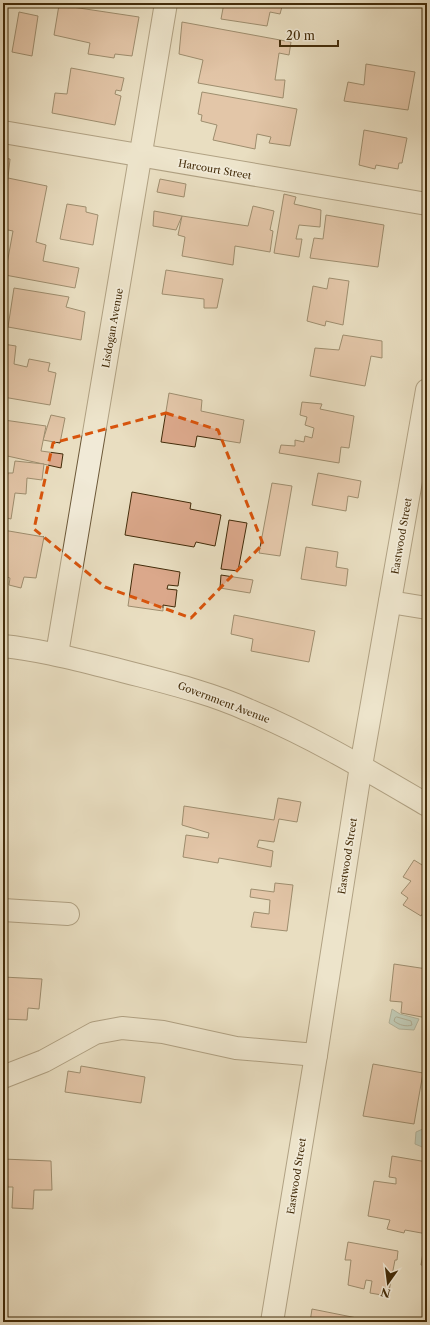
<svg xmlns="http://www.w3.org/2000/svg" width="430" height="1325" font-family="'Libre Caslon Text',serif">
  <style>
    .water { fill: #97bcb3; stroke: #75826f }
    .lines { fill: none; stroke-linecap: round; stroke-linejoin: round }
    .shore { stroke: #6d745e; stroke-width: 1 }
    .building { fill: #dba88b; stroke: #432c0a }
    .minor-casing { stroke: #6c5838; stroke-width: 24 }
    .minor { stroke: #f1ead7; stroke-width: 22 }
    .marked { fill: none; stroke: #d8540c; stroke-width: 3; stroke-dasharray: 8 5; stroke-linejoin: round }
    .labels { text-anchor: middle; stroke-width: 3.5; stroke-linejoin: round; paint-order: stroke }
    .street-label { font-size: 10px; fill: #432c0a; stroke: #f1ead7 }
  </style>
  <rect width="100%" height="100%" fill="#e9dec1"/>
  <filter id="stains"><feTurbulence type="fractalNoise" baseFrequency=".005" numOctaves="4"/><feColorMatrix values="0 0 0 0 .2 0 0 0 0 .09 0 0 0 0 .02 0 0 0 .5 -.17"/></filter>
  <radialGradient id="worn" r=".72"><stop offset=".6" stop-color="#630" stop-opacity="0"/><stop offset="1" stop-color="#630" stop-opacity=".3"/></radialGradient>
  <!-- water -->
  <g class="water">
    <polygon points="392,1009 400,1014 419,1019 414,1030 399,1029 389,1023"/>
    <polygon points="425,1128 427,1130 427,1149 415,1144 416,1132"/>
  </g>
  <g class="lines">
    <!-- shore -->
    <path class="shore" d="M397,1017L411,1021L412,1025C406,1027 399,1025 394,1021L395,1018Z"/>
  </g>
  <!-- building -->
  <g class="building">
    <polygon points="224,3 283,3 280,14 270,12 267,26 221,19"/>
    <polygon points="59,5 139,17 132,56 115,54 114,58 88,54 90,43 54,35"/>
    <polygon points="19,12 38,16 32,56 12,52"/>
    <polygon points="182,22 291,42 289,55 279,53 275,80 285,80 283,98 198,83 203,60 179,54"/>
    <polygon points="366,64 415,72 408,110 344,101 348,82 364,85"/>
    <polygon points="71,68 124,78 121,91 116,90 115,94 121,96 115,125 52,113 55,93 67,94"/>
    <polygon points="202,92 297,109 290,146 269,143 271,137 257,134 255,149 213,140 217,125 201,121 202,115 198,114"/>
    <polygon points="364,130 407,138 402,163 399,163 398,169 376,165 375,169 359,165"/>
    <polygon points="3,158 10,159 8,178 3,177"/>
    <polygon points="8,178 47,186 36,242 46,245 43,261 79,268 75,288 5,275 13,231 3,229 3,207"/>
    <polygon points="160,179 186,184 184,197 157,192"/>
    <polygon points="284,194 296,197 294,204 321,210 320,227 299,225 296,239 302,239 299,257 274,253"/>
    <polygon points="67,204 86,207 86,212 98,215 93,245 60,239"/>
    <polygon points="253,206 274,211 270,230 273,231 270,252 235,246 233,265 182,256 185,237 178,235 182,216 248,226"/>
    <polygon points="154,211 182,216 176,230 153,226"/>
    <polygon points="326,215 384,225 378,267 310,258 314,238 323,239"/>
    <polygon points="166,270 223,279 217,308 204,308 204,299 162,294"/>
    <polygon points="329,278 349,281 343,325 326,321 325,326 307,321 313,286 327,289"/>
    <polygon points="14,288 69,297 66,307 85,312 81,340 8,327"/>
    <polygon points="343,335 382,341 382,358 371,356 365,386 310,376 315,348 339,350"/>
    <polygon points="3,344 16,346 14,364 27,367 29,359 50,363 48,371 56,373 50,405 3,397"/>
    <polygon points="169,393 202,400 201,411 244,420 240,443 197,436 195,447 161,442"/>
    <polygon points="302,402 322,404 320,409 354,416 349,448 341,447 339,463 279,453 281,445 295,446 295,440 304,442 305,436 312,438 314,428 305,425 307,417 300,415"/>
    <polygon points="51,415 65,418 60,443 43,440"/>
    <polygon points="4,420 46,426 41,451 63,454 61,468 3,455"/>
    <polygon points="15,461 44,464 42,480 27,478 26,494 15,493 11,519 3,517 3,499 8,473 13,473"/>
    <polygon points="318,473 361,481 358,498 348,496 346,511 312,505"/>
    <polygon points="272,483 292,486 280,556 259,553"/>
    <polygon points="132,492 191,503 190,509 221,515 215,546 196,542 194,547 125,535"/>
    <polygon points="229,520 247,523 238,571 221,569"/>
    <polygon points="3,530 44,537 36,578 24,577 21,588 9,585 10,578 3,576"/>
    <polygon points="306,547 338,552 336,567 348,569 346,586 301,579"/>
    <polygon points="134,564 180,572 178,586 168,585 167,589 177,590 175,607 163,605 163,611 128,606"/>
    <polygon points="221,575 253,580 250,593 220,588"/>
    <polygon points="234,615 315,631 309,662 251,651 253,639 231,634"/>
    <polygon points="278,798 301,802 297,822 279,819 274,842 259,840 257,847 273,851 271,867 219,858 218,863 183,857 186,835 208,838 209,833 182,825 184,806 274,820"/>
    <polygon points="414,860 427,868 427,909 426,908 421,916 403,905 408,898 401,893 411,881 403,877"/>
    <polygon points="275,883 293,885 287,931 251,927 254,912 269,914 270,900 250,897 251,889 274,892"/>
    <polygon points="394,964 427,969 427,1018 401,1013 402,1002 390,1001"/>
    <polygon points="3,977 42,979 39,1009 28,1008 27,1020 4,1019"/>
    <polygon points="373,1064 423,1073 414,1124 363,1116"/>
    <polygon points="81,1066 145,1077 141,1103 65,1092 68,1071 80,1073"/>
    <polygon points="392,1156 427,1162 427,1176 424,1199 427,1200 427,1234 405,1230 404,1233 387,1229 390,1220 368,1216 374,1181 396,1184 396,1178 389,1177"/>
    <polygon points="3,1159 51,1161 52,1190 34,1190 33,1209 12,1208 13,1187 3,1187"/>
    <polygon points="348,1242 398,1251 397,1260 395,1260 388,1296 370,1293 372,1281 366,1280 364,1289 348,1285 351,1260 345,1260"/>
    <polygon points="424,1246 427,1247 427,1266 421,1265"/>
    <polygon points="312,1309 357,1318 357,1322 310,1322"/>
  </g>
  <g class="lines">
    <defs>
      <g id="minor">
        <polyline points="3,132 427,204"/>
        <polyline points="390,602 427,608"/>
        <path d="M3,646C42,650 78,660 115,669C160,681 206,691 248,710C311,736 369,771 427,805"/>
        <polyline points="57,654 166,3"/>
        <polyline points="3,910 68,914"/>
        <polyline points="3,1077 44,1061 95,1033 122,1028 163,1032 236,1048 316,1055"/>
        <polyline points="272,1322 316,1055 361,766 427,390"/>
      </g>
    </defs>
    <!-- minor casing -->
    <use href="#minor" class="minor-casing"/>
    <!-- minor -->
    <use href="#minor" class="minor"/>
  </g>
  <!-- marked area -->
  <path d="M0 0H430V1325H0ZM166,413L218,430L263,544L191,618L105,587L34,529L53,443Z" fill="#e9dec1" fill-opacity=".55" fill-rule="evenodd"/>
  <path class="marked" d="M166,413L218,430L263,544L191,618L105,587L34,529L53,443Z"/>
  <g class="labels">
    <!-- street labels -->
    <g class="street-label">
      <text transform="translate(215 169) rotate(10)" y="4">Harcourt Street</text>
      <text transform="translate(112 328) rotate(-80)" y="4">Lisdogan Avenue</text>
      <text transform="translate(401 536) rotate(-80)" y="4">Eastwood Street</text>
      <text transform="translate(224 702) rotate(21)" y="4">Government Avenue</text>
      <text transform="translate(347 856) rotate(-81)" y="4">Eastwood Street</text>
      <text transform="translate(296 1176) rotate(-81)" y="4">Eastwood Street</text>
    </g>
  </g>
  <!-- margin -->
  <rect width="430" height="1325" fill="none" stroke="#e9dec1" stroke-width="16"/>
  <rect x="4" y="4" width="422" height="1317" fill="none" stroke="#432c0a" stroke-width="2"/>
  <rect x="8" y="8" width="414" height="1309" fill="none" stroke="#432c0a"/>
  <!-- north arrow -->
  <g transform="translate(388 1283) rotate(194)" stroke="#f1ead7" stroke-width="3" paint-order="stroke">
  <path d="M0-3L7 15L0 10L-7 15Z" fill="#432c0a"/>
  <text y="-6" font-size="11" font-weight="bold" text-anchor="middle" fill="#432c0a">N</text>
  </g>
  <!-- scale -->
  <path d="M280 40v6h58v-6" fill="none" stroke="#432c0a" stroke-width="2"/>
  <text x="286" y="40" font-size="12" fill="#432c0a" stroke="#f1ead7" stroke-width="3" paint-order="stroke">20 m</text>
  <rect width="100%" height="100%" filter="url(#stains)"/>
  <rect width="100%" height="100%" fill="url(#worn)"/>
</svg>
